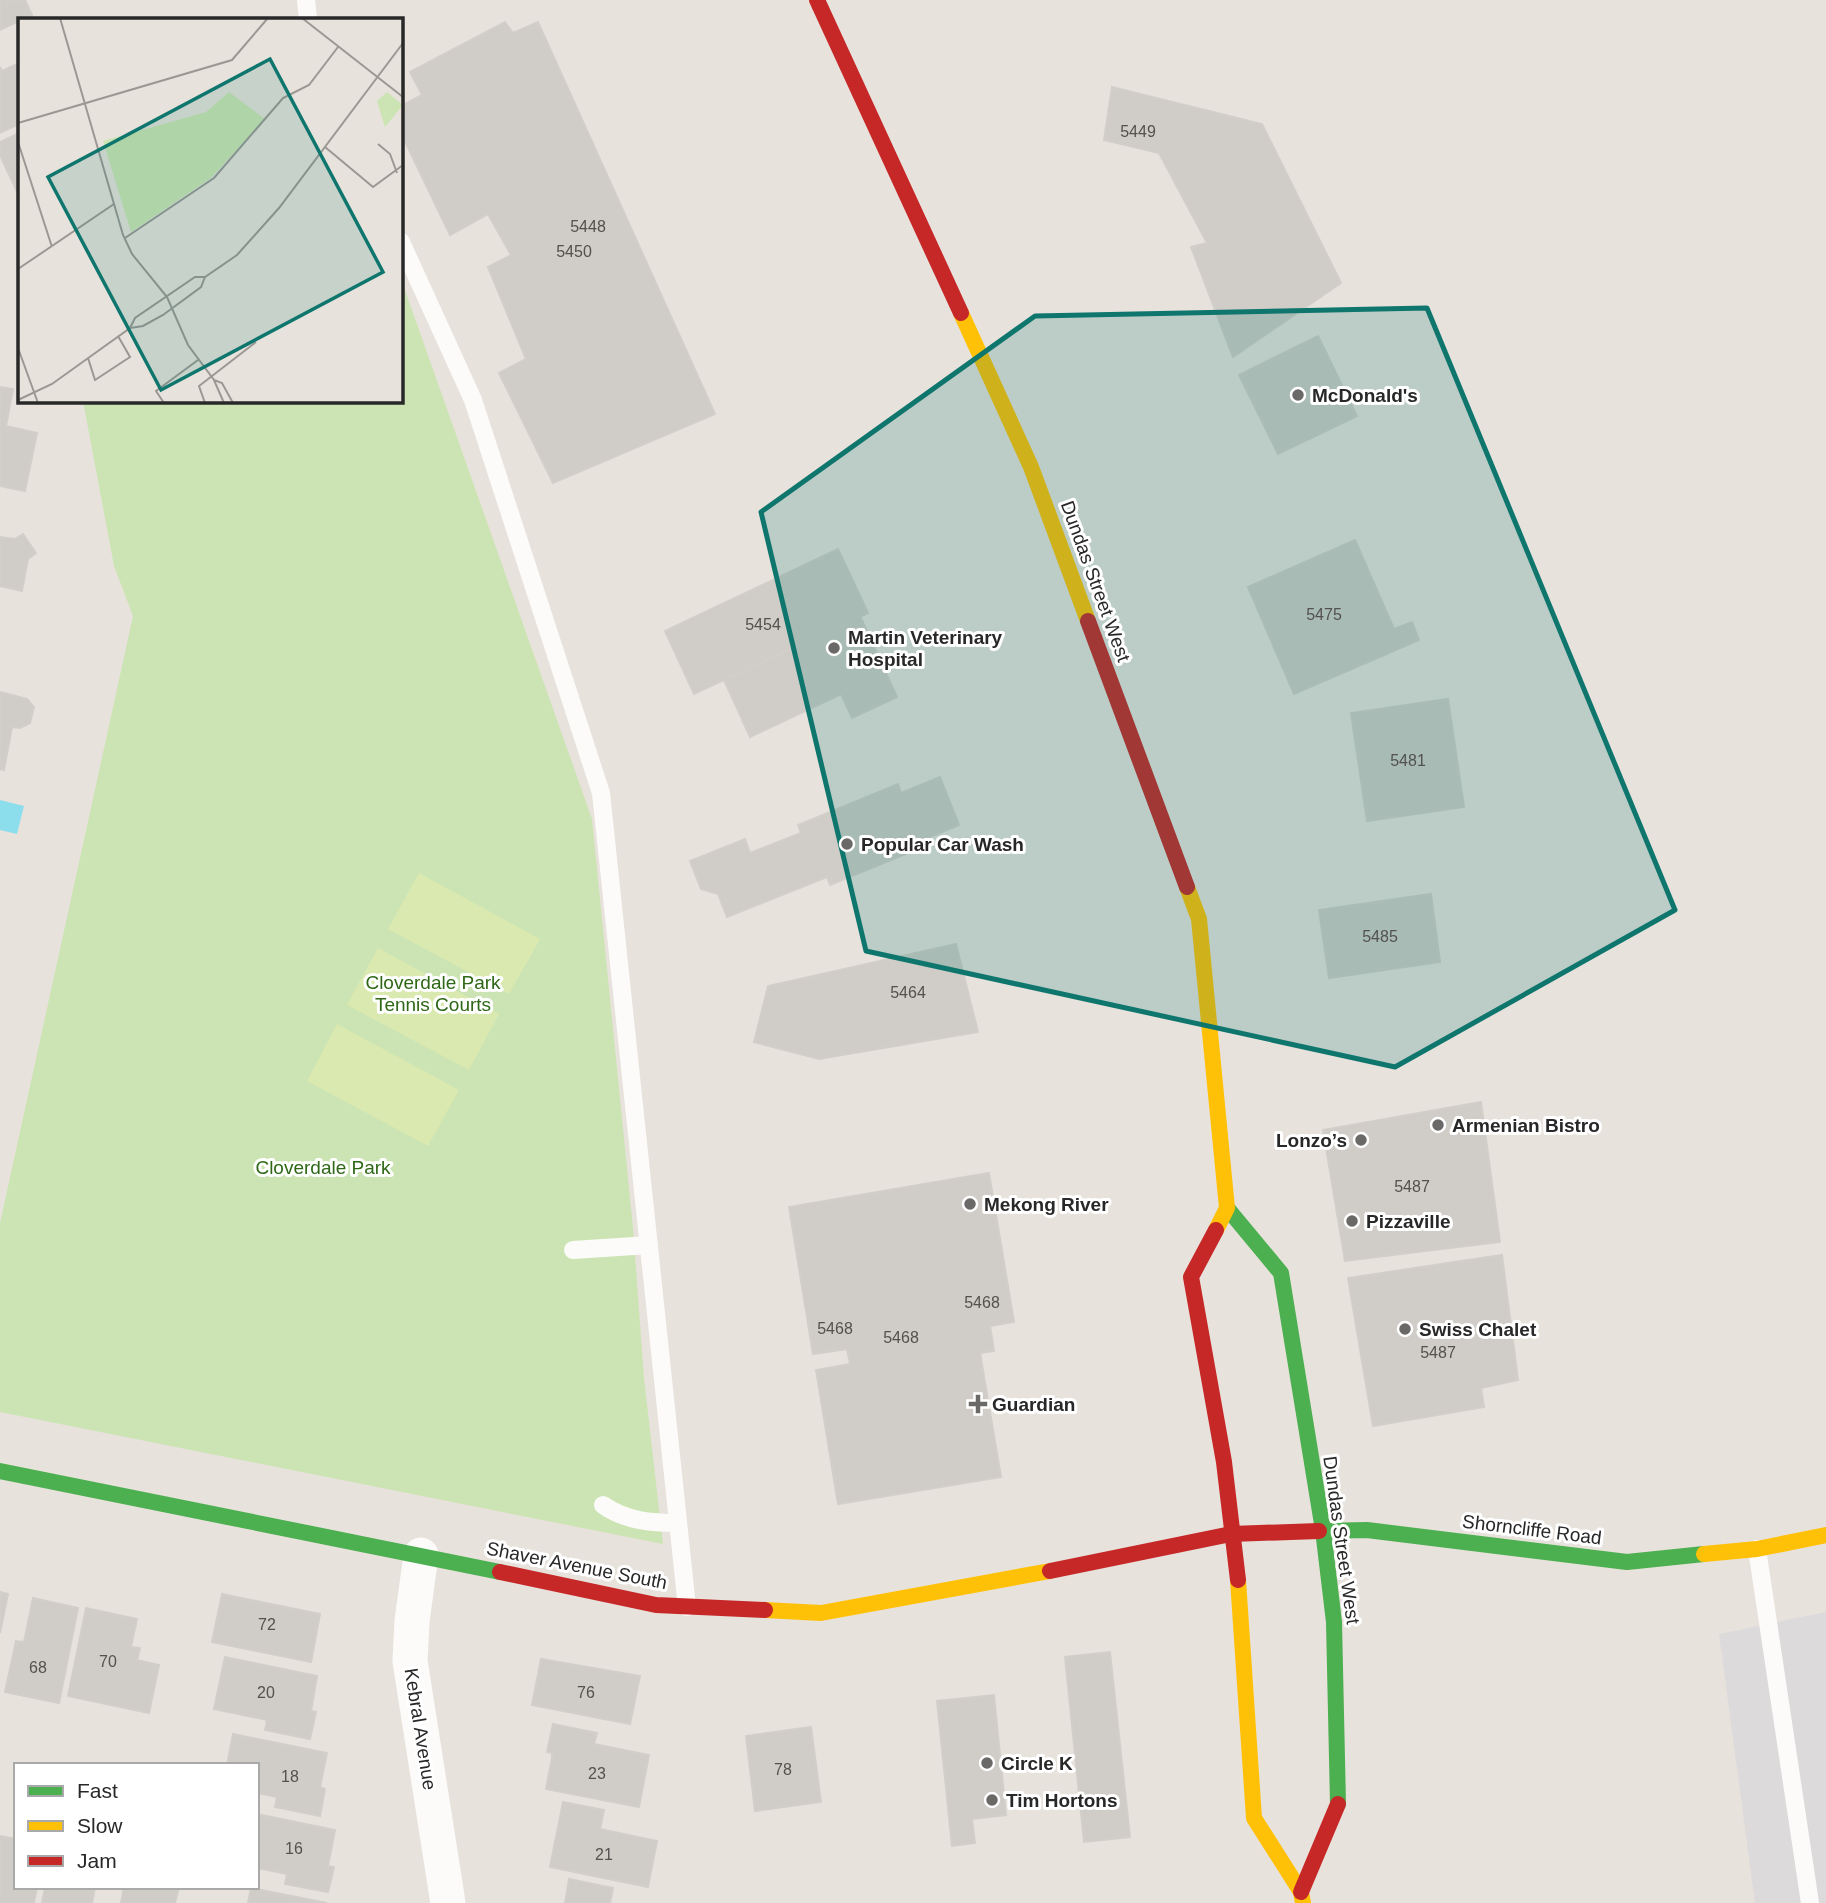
<svg xmlns="http://www.w3.org/2000/svg" width="1826" height="1903" font-family="Arial,sans-serif">
  <style>
    .industrial { fill: #dddadc }
    .green { fill: #cce4b3 }
    .pitch { fill: #dae9b0 }
    .water { fill: #8cdeed }
    .building { fill: #d0ccc7; stroke: #d2cec9; stroke-width: 2 }
    .lines { fill: none; stroke-linecap: round; stroke-linejoin: round }
    .lane { stroke: #fcfbfa; stroke-width: 18 }
    .street { stroke: #fcfbfa; stroke-width: 35 }
    .fast { stroke: #4caf50; stroke-width: 16 }
    .slow { stroke: #ffc107; stroke-width: 16 }
    .jam { stroke: #c62828; stroke-width: 16 }
    .marked { fill: #0f766e; fill-opacity: 0.2; stroke: #0f766e; stroke-width: 5; stroke-linejoin: round }
    .poi-dot { fill: #6b6967; stroke: #fff; stroke-width: 2.5 }
    .labels { text-anchor: middle; stroke-width: 6; stroke-linejoin: round; paint-order: stroke }
    .number-label { font-size: 16px; fill: #535250 }
    .poi-label { font-size: 19px; font-weight: bold; fill: #282828; stroke: #fff; text-anchor: start }
    .street-label { font-size: 19px; fill: #282828; stroke: #fff }
    .park-label { font-size: 19px; fill: #2e6816; stroke: #fff }
    .inset-road { fill: none; stroke: #9b9894; stroke-width: 2 }
    .view { fill: #0f766e; fill-opacity: 0.15; stroke: #0f766e; stroke-width: 3.5 }
    .inset-edge { fill: none; stroke: #282828; stroke-width: 3.5 }
  </style>
  <rect width="100%" height="100%" fill="#e8e2dc"/>
  <!-- industrial -->
  <polygon class="industrial" points="1826,1612 1826,1903 1755,1903 1719,1634"/>
  <!-- green -->
  <polygon class="green" points="401,279 592,819 633,1228 644,1378 663,1544 0,1412 0,1223 133,616 114,566 83,401 401,401"/>
  <!-- pitch -->
  <g class="pitch">
    <polygon points="419,873 540,939 509,994 388,929"/>
    <polygon points="378,948 499,1014 469,1070 347,1005"/>
    <polygon points="337,1024 459,1090 428,1146 307,1081"/>
  </g>
  <!-- water -->
  <polygon class="water" points="0,800 24,806 17,834 0,830"/>
  <!-- building -->
  <g class="building">
    <polygon points="0,0 25,0 32,15 0,30"/>
    <polygon points="505,22 513,33 538,22 715,414 553,483 499,373 526,359 488,267 511,255 488,214 450,235 401,133 401,106 422,95 410,72"/>
    <polygon points="19,63 19,124 0,133 0,67 2,71"/>
    <polygon points="1112,87 1262,124 1341,283 1233,357 1191,247 1207,243 1159,153 1104,140"/>
    <polygon points="19,133 19,196 0,155 0,142"/>
    <polygon points="1318,336 1357,416 1278,454 1239,375"/>
    <polygon points="0,387 13,389 6,426 37,433 25,491 0,486"/>
    <polygon points="23,534 36,553 28,559 22,591 0,586 0,537 15,539"/>
    <polygon points="1355,540 1394,629 1412,622 1419,640 1294,694 1248,587"/>
    <polygon points="838,549 868,613 694,694 665,631"/>
    <polygon points="860,616 897,697 852,718 841,694 750,737 724,680"/>
    <polygon points="0,692 27,699 34,707 30,723 20,728 12,727 4,770 0,769"/>
    <polygon points="1448,699 1464,807 1367,821 1351,713"/>
    <polygon points="940,777 959,825 920,841 923,847 830,885 827,877 727,917 718,894 701,889 690,861 745,839 750,853 801,833 798,825 898,784 901,793"/>
    <polygon points="1431,894 1440,962 1329,978 1319,910"/>
    <polygon points="956,944 978,1032 819,1059 754,1042 768,986"/>
    <polygon points="1481,1102 1500,1242 1345,1261 1323,1130"/>
    <polygon points="989,1173 1014,1322 990,1326 994,1351 980,1353 1001,1477 838,1504 816,1370 850,1364 847,1349 813,1354 789,1207"/>
    <polygon points="1502,1255 1518,1380 1481,1388 1484,1407 1373,1426 1348,1278"/>
    <polygon points="0,1592 8,1594 0,1633"/>
    <polygon points="222,1594 320,1614 311,1662 212,1642"/>
    <polygon points="33,1598 78,1608 59,1703 5,1692 16,1641 24,1642"/>
    <polygon points="86,1608 137,1619 131,1647 140,1648 137,1660 159,1665 149,1713 68,1696"/>
    <polygon points="1110,1652 1130,1837 1084,1842 1065,1657"/>
    <polygon points="225,1657 317,1676 311,1711 316,1712 310,1739 265,1730 267,1720 214,1709"/>
    <polygon points="541,1659 640,1676 630,1724 532,1705"/>
    <polygon points="994,1695 1006,1815 972,1819 975,1843 952,1846 937,1701"/>
    <polygon points="553,1724 597,1733 594,1744 649,1755 639,1807 546,1789 552,1758 552,1753 547,1752"/>
    <polygon points="811,1727 821,1802 755,1811 746,1736"/>
    <polygon points="233,1734 327,1753 320,1787 325,1789 320,1816 275,1807 277,1797 257,1793 257,1765 227,1765"/>
    <polygon points="563,1802 604,1810 600,1829 657,1841 648,1887 550,1867"/>
    <polygon points="257,1814 335,1830 328,1866 334,1867 328,1892 285,1884 287,1874 257,1868"/>
    <polygon points="0,1836 16,1839 16,1887 37,1887 34,1903 0,1903"/>
    <polygon points="569,1879 613,1888 610,1903 565,1903"/>
    <polygon points="45,1887 95,1887 92,1903 42,1903"/>
    <polygon points="124,1887 179,1887 175,1903 121,1903"/>
    <polygon points="251,1888 327,1903 248,1903"/>
  </g>
  <g class="lines">
    <!-- lane -->
    <g class="lane">
      <polyline points="306,0 308,19"/>
      <polyline points="401,242 473,400 601,793 687,1607"/>
      <polyline points="573,1250 649,1245"/>
      <path d="M603,1505C626,1521 651,1523 678,1523"/>
      <polyline points="1757,1549 1810,1903"/>
    </g>
    <!-- street -->
    <polyline class="street" points="421,1555 412,1621 410,1661 448,1903"/>
    <!-- fast -->
    <g class="fast">
      <polyline points="1227,1208 1281,1273 1323,1530 1334,1622 1338,1804"/>
      <polyline points="0,1471 500,1572"/>
      <polyline points="1319,1531 1367,1530 1627,1562 1704,1554"/>
    </g>
    <!-- slow -->
    <g class="slow">
      <polyline points="961,313 1031,467 1088,621"/>
      <polyline points="1187,887 1199,919 1227,1208 1216,1230"/>
      <polyline points="1704,1554 1757,1549 1826,1535"/>
      <polyline points="1238,1580 1254,1818 1301,1892 1303,1903"/>
      <polyline points="765,1610 821,1613 1050,1571"/>
    </g>
    <!-- jam -->
    <g class="jam">
      <polyline points="817,0 961,313"/>
      <polyline points="1088,621 1187,887"/>
      <polyline points="1216,1230 1191,1277 1224,1462 1238,1580"/>
      <polyline points="1050,1571 1231,1534 1319,1531"/>
      <polyline points="500,1572 656,1605 765,1610"/>
      <polyline points="1301,1892 1338,1804"/>
    </g>
  </g>
  <!-- marked area -->
  <path class="marked" d="M1427,308L1675,910L1395,1067L866,951L761,512L1035,316Z"/>
  <!-- markers -->
  <g class="poi-dot">
    <circle cx="1298" cy="395" r="7"/>
    <circle cx="834" cy="648" r="7"/>
    <circle cx="847" cy="844" r="7"/>
    <circle cx="1438" cy="1125" r="7"/>
    <circle cx="1361" cy="1140" r="7"/>
    <circle cx="970" cy="1204" r="7"/>
    <circle cx="1352" cy="1221" r="7"/>
    <circle cx="1405" cy="1329" r="7"/>
    <path d="M974.5 1393.5h7v7h7v7h-7v7h-7v-7h-7v-7h7z"/>
    <circle cx="987" cy="1763" r="7"/>
    <circle cx="992" cy="1800" r="7"/>
  </g>
  <g class="labels">
    <!-- number labels -->
    <g class="number-label">
      <text x="1138" y="137">5449</text>
      <text x="588" y="232">5448</text>
      <text x="574" y="257">5450</text>
      <text x="1324" y="620">5475</text>
      <text x="763" y="630">5454</text>
      <text x="1408" y="766">5481</text>
      <text x="1380" y="942">5485</text>
      <text x="908" y="998">5464</text>
      <text x="1412" y="1192">5487</text>
      <text x="982" y="1308">5468</text>
      <text x="835" y="1334">5468</text>
      <text x="901" y="1343">5468</text>
      <text x="1438" y="1358">5487</text>
      <text x="267" y="1630">72</text>
      <text x="108" y="1667">70</text>
      <text x="38" y="1673">68</text>
      <text x="266" y="1698">20</text>
      <text x="586" y="1698">76</text>
      <text x="783" y="1775">78</text>
      <text x="597" y="1779">23</text>
      <text x="290" y="1782">18</text>
      <text x="294" y="1854">16</text>
      <text x="604" y="1860">21</text>
    </g>
    <!-- poi labels -->
    <g class="poi-label">
      <text x="1312" y="402">McDonald's</text>
      <text x="848" y="644">Martin Veterinary<tspan x="848" dy="22">Hospital</tspan></text>
      <text x="861" y="851">Popular Car Wash</text>
      <text x="1452" y="1132">Armenian Bistro</text>
      <text x="1347" y="1147" text-anchor="end">Lonzo’s</text>
      <text x="984" y="1211">Mekong River</text>
      <text x="1366" y="1228">Pizzaville</text>
      <text x="1419" y="1336">Swiss Chalet</text>
      <text x="992" y="1411">Guardian</text>
      <text x="1001" y="1770">Circle K</text>
      <text x="1006" y="1807">Tim Hortons</text>
    </g>
    <!-- street labels -->
    <g class="street-label">
      <text transform="translate(1096 581) rotate(70)" y="7">Dundas Street West</text>
      <text transform="translate(1532 1529) rotate(7)" y="7">Shorncliffe Road</text>
      <text transform="translate(1342 1540) rotate(82)" y="7">Dundas Street West</text>
      <text transform="translate(577 1565) rotate(11)" y="7">Shaver Avenue South</text>
      <text transform="translate(421 1729) rotate(81)" y="7">Kebral Avenue</text>
    </g>
    <!-- park labels -->
    <g class="park-label">
      <text x="433" y="989">Cloverdale Park<tspan x="433" dy="22">Tennis Courts</tspan></text>
      <text x="323" y="1174">Cloverdale Park</text>
    </g>
  </g>
  <!-- overview -->
  <g transform="translate(18 18)">
    <rect width="385" height="385" fill="#e8e2dc"/>
    <path d="M211,74L247,101L193,160L113,214L85,123L188,94ZM369,74L385,87L367,109L359,83Z" fill="#cce4b3"/>
    <path class="inset-road" d="M42,0L105,217L114,236L149,279L170,327L196,362L206,385M284,0L385,79M0,105L214,42L250,0M0,124L34,229M360,126L372,136L379,155M307,129L355,169L385,147M107,220L196,160L265,80L291,67L320,29M0,251L96,186M112,310L125,308L145,297L183,269L187,259M0,330L20,385M70,340L77,362L112,339L100,318M196,362L204,365L215,385M0,382L34,366L112,310L117,300L177,259H187L219,237L261,190L385,25M146,385L138,373L180,342M187,385L181,368L238,324"/>
    <path class="view" d="M252,41L365,254L143,372L30,159Z"/>
    <rect width="385" height="385" class="inset-edge"/>
  </g>
  <!-- legend -->
  <rect x="14" y="1763" width="245" height="126" fill="#ffffff" stroke="#a9a9a9" stroke-width="2"/>
  <rect x="28" y="1786" width="35" height="10" fill="#4caf50" stroke="#a9a9a9" stroke-width="2"/>
  <text x="77" y="1798" font-size="21" fill="#282828">Fast</text>
  <rect x="28" y="1821" width="35" height="10" fill="#ffc107" stroke="#a9a9a9" stroke-width="2"/>
  <text x="77" y="1833" font-size="21" fill="#282828">Slow</text>
  <rect x="28" y="1856" width="35" height="10" fill="#c62828" stroke="#a9a9a9" stroke-width="2"/>
  <text x="77" y="1868" font-size="21" fill="#282828">Jam</text>
</svg>
